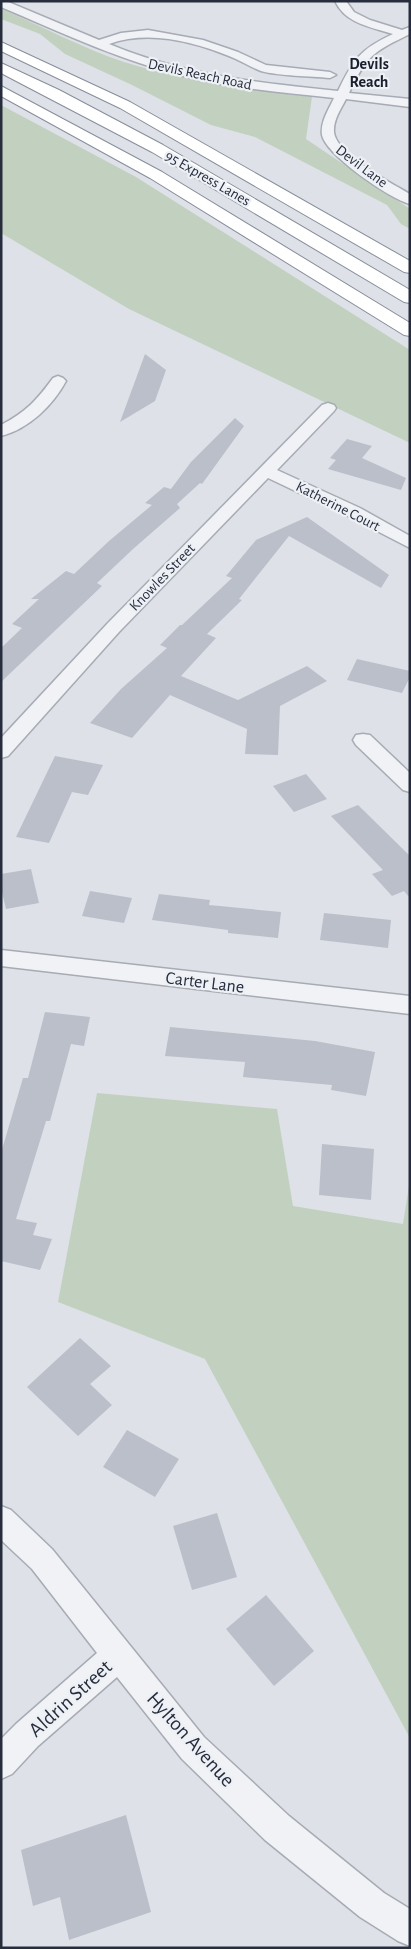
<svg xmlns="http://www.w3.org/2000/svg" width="411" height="1949" font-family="'Alegreya Sans',sans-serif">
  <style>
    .green { fill: #c2d1bf }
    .building { fill: #bbbfca }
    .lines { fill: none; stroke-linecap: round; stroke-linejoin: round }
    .minor-casing { stroke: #a7abb4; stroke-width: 3 }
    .motorway-casing { stroke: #868d9d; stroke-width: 2 }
    .minor { fill: #f0f2f5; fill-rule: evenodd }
    .motorway { fill: #fff; fill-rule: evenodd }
    .labels { text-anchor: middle; stroke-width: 4.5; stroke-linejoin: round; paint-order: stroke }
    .far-street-label { font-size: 15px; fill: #272d3d; stroke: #edf0f5 }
    .far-neighbourhood-label { font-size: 16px; font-weight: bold; fill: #1a1f2e; stroke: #edf0f5 }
    .street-label { font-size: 18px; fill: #272d3d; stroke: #edf0f5 }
    .near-street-label { font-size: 21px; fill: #272d3d; stroke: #edf0f5 }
  </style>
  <rect width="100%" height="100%" fill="#dee1e7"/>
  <!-- green -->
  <g class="green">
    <path d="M1,9C42,26 82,48 124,62C185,81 249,90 312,97L306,139L410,209V229L401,224L387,205L255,137L211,125L132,85L65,54L40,34L1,19Z"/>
    <polygon points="1,105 136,177 410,350 410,443 129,309 1,233"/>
    <polygon points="97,1093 277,1109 293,1206 403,1224 410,1179 410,1738 205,1359 58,1302"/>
  </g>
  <!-- building -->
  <g class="building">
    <polygon points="145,354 166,370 155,401 120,422"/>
    <polygon points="235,418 244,426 202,484 200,483 177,504 180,508 133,549 97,583 102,586 1,682 1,648 22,628 12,624 39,599 31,599 66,571 74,574 109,541 152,505 145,503 164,487 171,489 191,462"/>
    <polygon points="347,439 372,446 362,458 406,478 401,490 328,469 336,460 330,458"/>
    <polygon points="307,517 389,575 381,588 289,536 239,599 242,600 207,634 216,638 181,676 238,700 307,666 327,681 280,706 278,755 245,754 247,729 170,695 132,738 90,723 121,689 167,648 160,645 180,625 182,625 232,578 226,576 256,540"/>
    <polygon points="357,659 410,671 410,677 402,693 347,680"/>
    <polygon points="55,756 103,765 88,795 72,792 49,843 16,837"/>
    <polygon points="306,774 327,799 294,812 273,786"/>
    <polygon points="358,805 410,856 410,898 404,891 392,896 372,874 383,870 331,816"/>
    <polygon points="31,869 39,903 6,909 1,888 1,874"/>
    <polygon points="90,891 132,898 124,923 82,916"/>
    <polygon points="159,894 210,900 209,905 281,912 278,938 228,933 228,930 152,920"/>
    <polygon points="324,913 391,920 388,948 320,940"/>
    <polygon points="45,1012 90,1017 84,1046 71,1044 50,1121 46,1121 16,1219 37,1223 33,1235 52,1239 40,1270 1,1261 1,1153 23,1078 28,1078"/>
    <polygon points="170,1027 315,1041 375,1052 366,1096 331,1090 332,1085 243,1077 245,1062 165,1056"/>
    <polygon points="322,1144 374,1149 371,1200 319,1195"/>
    <polygon points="80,1338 111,1366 90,1384 112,1405 78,1436 27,1387"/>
    <polygon points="127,1430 179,1459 155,1497 103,1467"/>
    <polygon points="217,1513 237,1577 192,1590 173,1526"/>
    <polygon points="266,1595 314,1651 274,1686 226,1629"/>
    <polygon points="126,1815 151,1912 69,1940 60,1897 33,1906 21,1850"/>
  </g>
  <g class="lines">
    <defs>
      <g id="minor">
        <path d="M1,1H6L99,40L121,33L148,30L203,40L238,52L266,65L330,72L336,75L330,78C310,76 279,76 261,71C250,67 240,60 229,56C191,41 148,30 109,44C182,75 260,83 338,91C353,60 360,49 393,34C371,27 346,24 335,1H346L354,12L370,20L402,30L410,27V34C373,52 367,55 349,93L410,99V107L346,99C341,109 333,120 334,132C336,154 391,183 410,194V204C390,199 326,155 322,135C320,122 329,109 334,98C280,92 225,88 172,73C113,57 58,31 1,7Z"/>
        <path d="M58,376L63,378L66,381C53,405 29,429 1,436V425C26,412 37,400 53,378Z"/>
        <polygon points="328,403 334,405 336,408 334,411 277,470 360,508 410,536 410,548 348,516 268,478 119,632 8,756 1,758 1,738 107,624 322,405"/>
        <polygon points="363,734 370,735 410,773 410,792 403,790 356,745 353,740 356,735"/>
        <polygon points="1,950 410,996 410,1014 1,966"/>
        <polygon points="1,1506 11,1510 52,1549 204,1737 289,1816 384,1893 410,1909 410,1946 398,1941 360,1917 265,1840 182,1759 117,1677 38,1746 12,1774 1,1779 1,1739 16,1724 97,1653 32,1569 1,1540"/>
      </g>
      <g id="motorway">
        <polygon points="1,42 130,102 410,261 410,273 404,272 120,108 1,51"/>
        <polygon points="1,63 59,90 163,145 410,290 410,303 404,302 152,152 1,73"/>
        <polygon points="1,86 162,172 410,323 410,336 404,335 150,178 1,96"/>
      </g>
    </defs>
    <!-- minor casing -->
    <use href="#minor" class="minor-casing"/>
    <!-- motorway casing -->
    <use href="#motorway" class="motorway-casing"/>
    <!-- minor -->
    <use href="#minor" class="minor"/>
    <!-- motorway -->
    <use href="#motorway" class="motorway"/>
  </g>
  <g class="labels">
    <!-- far-street labels -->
    <g class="far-street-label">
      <text transform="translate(200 74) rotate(12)" y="5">Devils Reach Road</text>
      <text transform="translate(362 166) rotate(37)" y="5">Devil Lane</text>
      <text transform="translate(208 178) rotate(30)" y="5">95 Express Lanes</text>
      <text transform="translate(338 506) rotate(27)" y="5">Katherine Court</text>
      <text transform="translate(162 577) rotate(-46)" y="5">Knowles Street</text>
    </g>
    <!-- far-neighbourhood labels -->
    <g class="far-neighbourhood-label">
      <text x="369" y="69">Devils<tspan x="369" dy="18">Reach</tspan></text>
    </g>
    <!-- street labels -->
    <g class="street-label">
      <text transform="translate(205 982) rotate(7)" y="6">Carter Lane</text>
    </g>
    <!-- near-street labels -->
    <g class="near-street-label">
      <text transform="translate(70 1698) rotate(-42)" y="7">Aldrin Street</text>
      <text transform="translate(191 1739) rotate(48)" y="7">Hylton Avenue</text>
    </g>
  </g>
  <!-- border -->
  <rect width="411" height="1949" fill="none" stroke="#272d3d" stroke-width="5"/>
</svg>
